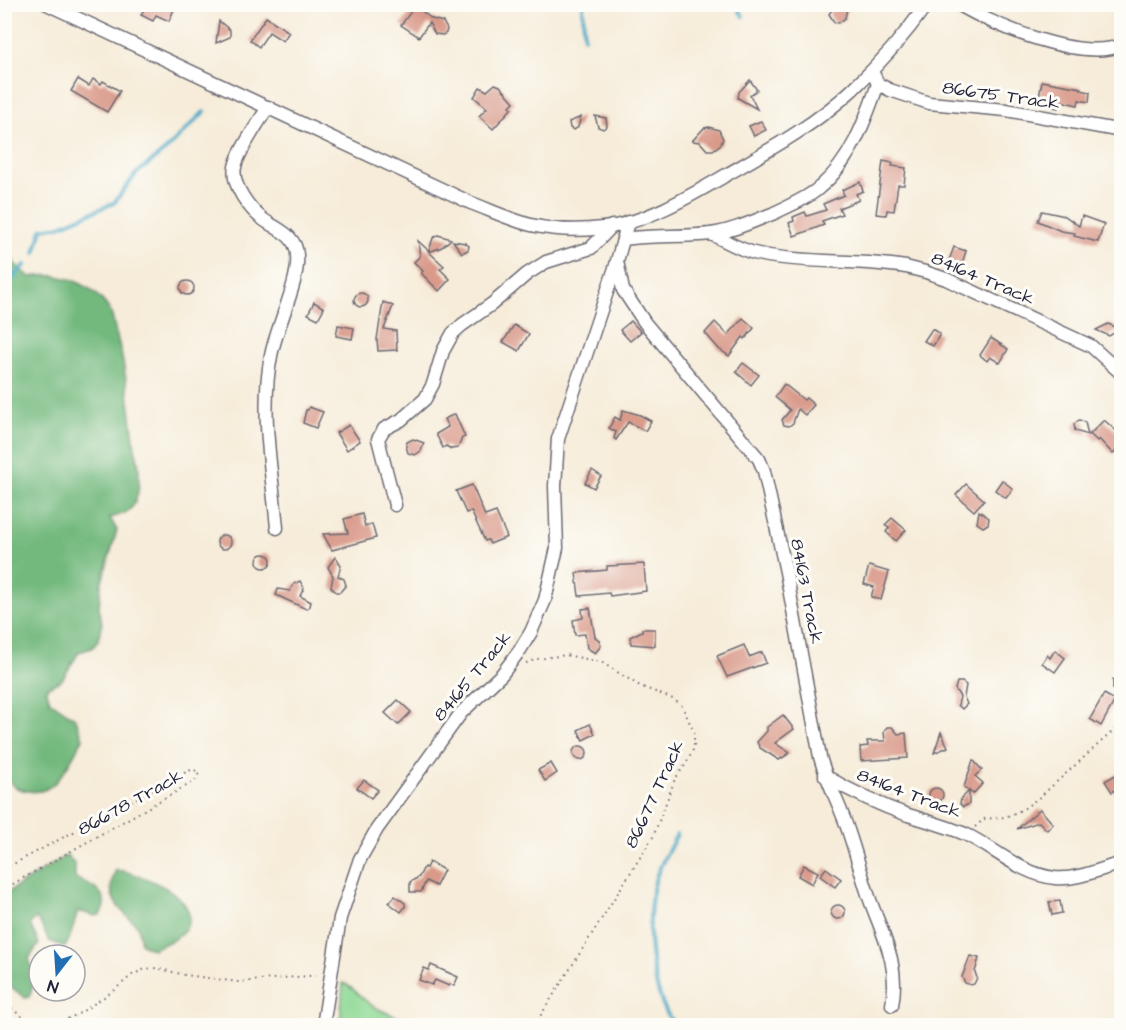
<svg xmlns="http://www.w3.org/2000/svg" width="1126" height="1030" font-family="'Architects Daughter',sans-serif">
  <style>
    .green { fill: #8fd995; stroke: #587e68; stroke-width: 1.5 }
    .forest { fill: #73b97e; stroke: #4a6e5c; stroke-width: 1.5 }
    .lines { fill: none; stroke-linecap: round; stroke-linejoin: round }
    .stream { stroke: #46a7c5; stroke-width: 4 }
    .building { fill: #d99a8a }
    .minor-casing { stroke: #6c6972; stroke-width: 15 }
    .path { stroke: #6c6972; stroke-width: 2; stroke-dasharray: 1.5 4.5; stroke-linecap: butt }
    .minor { stroke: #fff; stroke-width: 12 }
    .labels { text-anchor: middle; stroke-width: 6; stroke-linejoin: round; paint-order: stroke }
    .street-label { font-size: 18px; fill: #22223b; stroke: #fdfcf7 }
  </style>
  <rect width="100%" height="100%" fill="#fdfcf7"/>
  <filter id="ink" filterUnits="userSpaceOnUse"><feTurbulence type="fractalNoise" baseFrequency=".0167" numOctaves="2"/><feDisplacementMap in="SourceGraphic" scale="12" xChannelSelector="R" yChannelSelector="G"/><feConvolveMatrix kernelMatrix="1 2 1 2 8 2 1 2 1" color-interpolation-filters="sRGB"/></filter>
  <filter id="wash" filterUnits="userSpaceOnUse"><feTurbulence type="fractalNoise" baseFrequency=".008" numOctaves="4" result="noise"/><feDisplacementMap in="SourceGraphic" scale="24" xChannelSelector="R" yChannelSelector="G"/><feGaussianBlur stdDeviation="1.35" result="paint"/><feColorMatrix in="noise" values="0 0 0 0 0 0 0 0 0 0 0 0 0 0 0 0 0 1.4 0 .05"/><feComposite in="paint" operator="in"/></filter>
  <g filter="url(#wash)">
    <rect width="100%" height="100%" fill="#f6ecd9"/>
    <!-- green -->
    <path class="green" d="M343,983C355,988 361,999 373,1006C387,1015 406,1019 421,1025H340Z"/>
    <!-- forest -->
    <g class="forest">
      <path d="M5,247L10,253L15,264L30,277C61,271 93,283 110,311C113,317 114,326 116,333C127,371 130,410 135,448C140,464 143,500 128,511C123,515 116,516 110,518L117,530L101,585L99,607L102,624L98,641L92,648L79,652L62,680L46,688L50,701L76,719L83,739C70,759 58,797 29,791C22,790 16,789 11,784C2,772 9,762 4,753Z"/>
      <path d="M67,855L75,865V878C91,886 114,894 100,915L95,916L78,911L69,940L65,947L49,941L39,921L36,918L30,924L39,944L29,958L35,979L29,997L25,998L5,982V894Z"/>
      <path d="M116,870C138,872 209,899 184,931C176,941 163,944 152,949L141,944L138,926C119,910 103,896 116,870Z"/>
    </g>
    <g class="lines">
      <!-- stream -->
      <g class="stream">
        <polyline points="583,4 584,37"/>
        <polyline points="735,4 743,16"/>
        <polyline points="35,253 42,229 60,226 114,203 136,174 168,148 204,112"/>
        <polyline points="4,287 25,265"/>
        <path d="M675,1026C649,992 645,921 655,881C659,865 670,849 677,834"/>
      </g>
    </g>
    <g id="blocks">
      <!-- building -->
      <g class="building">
        <polygon points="133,4 169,4 175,7 169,21 156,15 153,21 141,15 144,9"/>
        <polygon points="836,4 848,4 845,18 838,23 834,22 829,14"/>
        <polygon points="415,6 432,19 443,22 447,29 446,33 443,35 435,34 429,23 419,37 401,25"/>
        <polygon points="266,17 289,32 283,41 269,32 259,47 250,40"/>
        <polygon points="219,21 230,30 230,37 216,43"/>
        <polygon points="78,79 89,86 93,79 101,84 103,81 120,91 107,112 71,91"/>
        <polygon points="750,80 757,90 750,95 757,109 738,98 739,92"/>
        <polygon points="1042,81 1081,88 1081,90 1090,92 1089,102 1079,100 1078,105 1060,101 1059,108 1048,106 1049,99 1039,97"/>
        <polygon points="495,84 500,86 514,102 510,106 512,108 493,129 479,116 487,108 474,97 480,87 487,91"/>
        <polygon points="595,116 606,118 607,126 603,129 598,127"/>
        <polygon points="581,117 578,127 574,130 570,128 569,122"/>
        <polygon points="761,121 766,130 754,136 749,126"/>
        <polygon points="709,127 719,130 723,139 721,144 713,150 707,150 700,142 692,141 704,128"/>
        <polygon points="883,161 893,163 892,166 906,168 904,185 898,185 894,211 887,210 886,215 876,214"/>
        <polygon points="860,182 863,191 856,194 859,200 839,208 842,214 822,221 824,225 794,236 789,223 794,221 793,217 805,212 807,216 826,210 823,204 844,195 842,190"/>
        <polygon points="1042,211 1065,216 1079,226 1082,216 1104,224 1098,242 1074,236 1075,233 1061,231 1038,221"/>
        <polygon points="438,235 451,239 442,247 429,252 444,266 440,269 450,279 439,291 421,273 423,271 414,262 420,256 418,241 429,251 433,238"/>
        <polygon points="453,241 465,243 469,246 468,250 462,253"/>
        <polygon points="954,247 966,251 961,267 948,263"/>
        <circle cx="187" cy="288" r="7"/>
        <circle cx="361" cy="300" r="7"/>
        <polygon points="314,302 324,308 318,319 308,314"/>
        <polygon points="383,302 393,306 384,329 396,331 397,350 378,351 377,339"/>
        <polygon points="743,318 754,328 745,339 743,337 729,356 719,349 705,333 715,322 728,335"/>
        <polygon points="631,321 641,332 630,341 620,330"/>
        <polygon points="1108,324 1121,329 1109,336 1096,330"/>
        <polygon points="338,325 354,328 352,339 336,336"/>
        <polygon points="514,325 529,334 519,351 503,342"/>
        <polygon points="932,329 940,334 933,346 924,341"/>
        <polygon points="991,338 1008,349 1000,363 990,357 987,361 980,355"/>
        <polygon points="743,363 759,375 751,385 736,372"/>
        <polygon points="784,384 804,400 806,398 814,405 805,415 798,409 793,423 789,426 784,425 782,420 790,410 775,397"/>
        <polygon points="309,407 323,412 316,428 303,423 306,410 308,410"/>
        <polygon points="623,410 640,415 651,421 645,431 628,422 616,440 614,438 616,432 609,428 615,417 620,420"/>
        <polygon points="455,414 465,437 462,438 458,448 451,449 446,446 443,448 436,434 448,427 444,419"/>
        <polygon points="1079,420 1085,422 1088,435 1075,431 1074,424"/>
        <polygon points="1104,420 1122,436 1122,446 1113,454 1099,439 1097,441 1090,434"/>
        <polygon points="349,425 360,441 347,450 336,433"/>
        <polygon points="413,439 424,443 421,451 415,455 408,453 406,446 407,442"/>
        <polygon points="592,470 601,476 594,488 585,483"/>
        <polygon points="1002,480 1013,489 1006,498 995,490"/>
        <polygon points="966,484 984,500 974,511 956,495"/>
        <polygon points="472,485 485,516 496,512 507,537 490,544 488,540 485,541 471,511 466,513 456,491"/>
        <polygon points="979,511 989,518 988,524 983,527 977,523"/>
        <polygon points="362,514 365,526 372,524 376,538 332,550 323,534 348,533 344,519"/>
        <polygon points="892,518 906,530 896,541 886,532 889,528 885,525"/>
        <circle cx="224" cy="542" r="7"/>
        <circle cx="264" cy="561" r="7"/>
        <polygon points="335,557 341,565 338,576 344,579 346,585 340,592 336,592 331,587 333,576 328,567"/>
        <polygon points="644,564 646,591 610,596 609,593 579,596 576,573 607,570 607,566"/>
        <polygon points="869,566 889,572 881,600 871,597 874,587 864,584"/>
        <polygon points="300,581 304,588 300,596 311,602 310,606 306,609 276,595 278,589 290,591 294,584"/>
        <polygon points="590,608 595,637 599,640 601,646 595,653 587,648 585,634 575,635 573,620 583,618 582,609"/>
        <polygon points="642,629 655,629 655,646 631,644 630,637 642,631"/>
        <polygon points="744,645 749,657 762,652 766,663 727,677 717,656"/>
        <polygon points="1055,650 1065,658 1055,672 1042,663 1047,655 1050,658"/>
        <polygon points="1122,675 1122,686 1113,689 1113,680"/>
        <polygon points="957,682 962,682 966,685 964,697 967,704 962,709 958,705 960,697 955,689"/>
        <polygon points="1104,694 1115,700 1101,726 1090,719"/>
        <polygon points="398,700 411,712 398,725 385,713"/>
        <polygon points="783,715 794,729 775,743 790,753 779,760 760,748 757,742 767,731 767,727"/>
        <polygon points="590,724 595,734 583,740 578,730"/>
        <polygon points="887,727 892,727 898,734 906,733 908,758 861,761 860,747 868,746 867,741 885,741 884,732"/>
        <polygon points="941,732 948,747 934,753"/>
        <circle cx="580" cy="753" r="7"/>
        <polygon points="973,760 982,770 975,776 983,783 973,794 964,787"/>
        <polygon points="551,763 557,773 545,781 538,770"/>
        <polygon points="1122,771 1122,786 1112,792 1105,781"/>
        <polygon points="364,780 378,790 371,798 357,788"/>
        <circle cx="936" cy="795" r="7"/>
        <polygon points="969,791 969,804 963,807 960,804 961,799"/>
        <polygon points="1040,809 1053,824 1047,830 1039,822 1017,829"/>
        <polygon points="429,862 444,870 436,886 426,881 421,892 410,892 410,882 419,877 424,867 426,868"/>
        <polygon points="804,865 818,872 812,884 798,876"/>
        <polygon points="826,868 841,879 835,887 820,876"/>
        <polygon points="395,896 405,903 405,907 401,912 389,903"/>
        <polygon points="1060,901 1062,913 1052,915 1049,902"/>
        <circle cx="838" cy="912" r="7"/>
        <polygon points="970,956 979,958 975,972 977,978 974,984 971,985 965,983 962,977"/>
        <polygon points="431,965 458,977 454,986 450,984 449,986 435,980 432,985 419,980 424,968 429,970"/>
      </g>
    </g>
  </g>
  <g filter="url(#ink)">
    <use href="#blocks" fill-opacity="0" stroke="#6c6972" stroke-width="1.5"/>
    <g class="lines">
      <defs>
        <g id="minor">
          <path d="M47,4L471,203C490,210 511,220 531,225C553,230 580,231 603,228C646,223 692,195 728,174C771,149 816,124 852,90C880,64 905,35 927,4"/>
          <path d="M958,4C994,26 1081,62 1122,45"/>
          <polyline points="878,84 890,90 929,103 1006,110 1122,131"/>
          <path d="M268,107C259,122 238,152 235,167C231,185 250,210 264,220C278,230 296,235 297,255C300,281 276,327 271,356C260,411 272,472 277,528"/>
          <path d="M628,222L617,261L623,290L645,323L759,459L764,471L786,572L820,757C827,782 840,805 848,830C856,853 862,877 870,900C883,936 900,965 892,1005"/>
          <path d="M711,234C728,242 744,252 763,255C810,264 859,259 906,267C920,270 933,274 946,279L1091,346L1122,374"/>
          <path d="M623,239C652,235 681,237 711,234C732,231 752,222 772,214C788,206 807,199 820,187C851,161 865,121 878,84L872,71"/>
          <polyline points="395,505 378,439 384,429 401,420 425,399 433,384 443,351 453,333 462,325 492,304 527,274 546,262 591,248 612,226"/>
          <path d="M825,776C852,792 879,805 908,815C927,821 946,826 965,834C995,848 1020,874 1055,878C1077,880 1100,869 1122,863"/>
          <polyline points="323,1026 340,918 360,859 377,829 461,713 502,674 520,650 531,632 545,600 557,548 555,486 558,439 617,262"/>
        </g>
      </defs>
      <!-- minor casing -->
      <use href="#minor" class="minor-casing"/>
      <!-- path -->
      <g class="path">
        <polyline points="526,663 537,659 566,655 601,662 640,686 673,699 682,706 694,732 694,748 686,764 675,779 653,837 534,1026"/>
        <polyline points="975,827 984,819 1005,817 1022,810 1041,796 1122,723"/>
        <polyline points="4,869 182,774 193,769 199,773 195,781 4,889"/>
        <polyline points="4,999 11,1008 25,1019 44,1021 65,1020 80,1013 113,991 132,975 145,969 156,968 185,975 238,982 319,975"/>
      </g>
      <!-- minor -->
      <use href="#minor" class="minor"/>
    </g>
  </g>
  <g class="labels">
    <!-- street labels -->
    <g class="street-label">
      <text transform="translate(1001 95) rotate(8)" y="6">86675 Track</text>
      <text transform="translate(983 278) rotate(23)" y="6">84164 Track</text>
      <text transform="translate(807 591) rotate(79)" y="6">84163 Track</text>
      <text transform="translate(472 676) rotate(-50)" y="6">84165 Track</text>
      <text transform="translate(909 793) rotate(21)" y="6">84164 Track</text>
      <text transform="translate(654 794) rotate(-65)" y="6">86677 Track</text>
      <text transform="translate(130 802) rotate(-29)" y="6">86678 Track</text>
    </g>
  </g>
  <!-- margin -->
  <rect width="1126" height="1030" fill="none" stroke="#fdfcf7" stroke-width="24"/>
  <!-- north arrow -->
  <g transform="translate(57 973) rotate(197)"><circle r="28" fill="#fdfcf7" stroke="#a5a5ac" stroke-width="1.5"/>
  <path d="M0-4.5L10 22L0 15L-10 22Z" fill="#1f6fb2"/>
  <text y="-9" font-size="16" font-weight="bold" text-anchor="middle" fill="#22223b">N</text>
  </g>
</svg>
